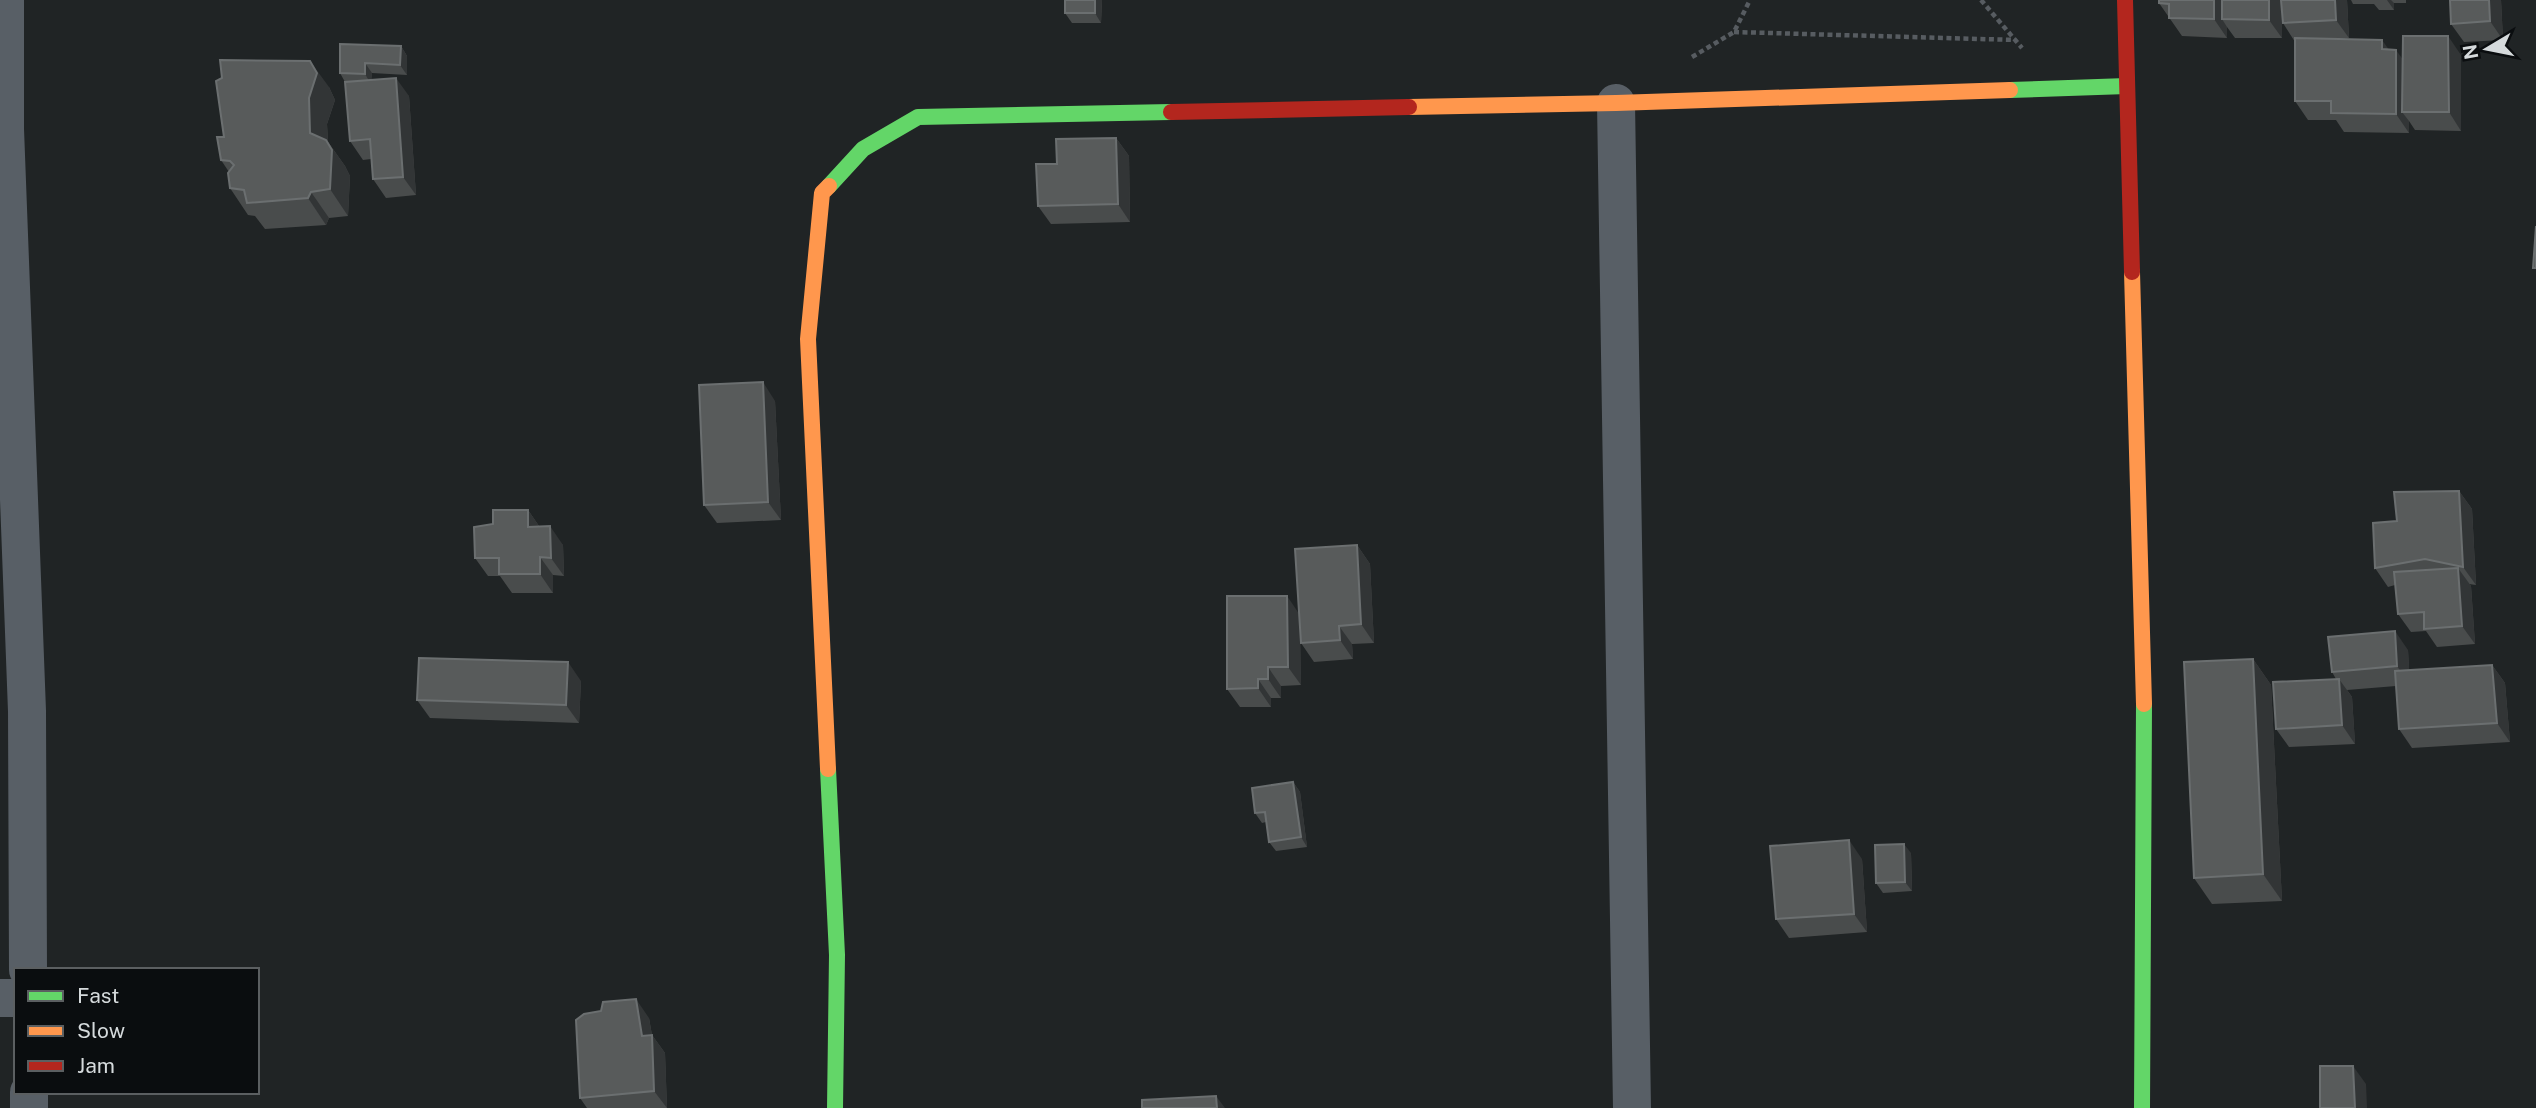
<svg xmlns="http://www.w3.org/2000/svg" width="2536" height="1108" font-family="'Public Sans',sans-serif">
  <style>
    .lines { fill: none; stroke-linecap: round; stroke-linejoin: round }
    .path { stroke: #575c61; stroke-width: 4.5; stroke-dasharray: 5 3.5; stroke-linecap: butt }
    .street { stroke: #585f66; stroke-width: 38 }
    .fast { stroke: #63d668; stroke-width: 16 }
    .slow { stroke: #ff974d; stroke-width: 16 }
    .jam { stroke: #b3261e; stroke-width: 16 }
    .wall { fill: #494c4c }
    .shaded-wall { fill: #323536 }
    .building { fill: #585b5b; stroke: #6b6f70; stroke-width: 2 }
  </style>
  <rect width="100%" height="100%" fill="#202425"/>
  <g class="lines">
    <!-- path -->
    <g class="path">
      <polyline points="1981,0 2022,48"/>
      <polyline points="1734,32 2016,40"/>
      <polyline points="1692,57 1734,32 1750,0"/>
    </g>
    <!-- street -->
    <g class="street">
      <polyline points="5,0 5,129 27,711 28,970"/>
      <polyline points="1616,103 1632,1108"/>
      <polyline points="0,998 16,998"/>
      <polyline points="29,1108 29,1092"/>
    </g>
    <!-- fast -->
    <g class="fast">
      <polyline points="2010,90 2127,86"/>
      <polyline points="829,186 863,149 918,117 1171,112"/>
      <polyline points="828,769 837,955 835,1108"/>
      <polyline points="2142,1108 2144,704"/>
    </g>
    <!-- slow -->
    <g class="slow">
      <polyline points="1409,107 1616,103 2010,90"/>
      <polyline points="2132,272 2144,704"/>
      <polyline points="828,769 808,339 822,193 829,186"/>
    </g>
    <!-- jam -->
    <g class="jam">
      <polyline points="2125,0 2132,272"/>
      <polyline points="1171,112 1409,107"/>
    </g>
  </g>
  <!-- wall -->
  <g class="wall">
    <polygon points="1065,0 1102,0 1101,23 1072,23 1065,13"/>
    <polygon points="2159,0 2347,0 2349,38 2340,39 2389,50 2403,59 2461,55 2461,131 2415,130 2409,121 2409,133 2344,132 2336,120 2308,120 2295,101 2295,42 2283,23 2282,14 2282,38 2235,38 2227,27 2227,38 2182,36 2159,3"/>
    <polygon points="2351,0 2406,0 2406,3 2394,3 2394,10 2379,10 2374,4 2353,4"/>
    <polygon points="2450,0 2501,0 2503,40 2464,42 2451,24"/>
    <polygon points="401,46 407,56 407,75 372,73 371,80 409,96 416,195 386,198 373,179 371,159 363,160 350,141 345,82 340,73"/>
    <polygon points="222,78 329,87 335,100 327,124 328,142 345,166 350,176 348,216 329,218 326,225 265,229 255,216 248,215 230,188 229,172 221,160 224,137"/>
    <polygon points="1116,138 1129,156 1130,222 1051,224 1038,206"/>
    <polygon points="775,401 781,520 717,523 704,505"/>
    <polygon points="2459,491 2472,509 2476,585 2469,584 2471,586 2475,644 2437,647 2426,631 2411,632 2398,614 2395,585 2388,587 2375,568 2397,521"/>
    <polygon points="528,510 539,526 563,545 564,576 553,575 553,593 512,593 500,576 488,576 475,558 493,524"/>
    <polygon points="1357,545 1370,564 1374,643 1352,644 1353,659 1314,662 1301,643 1300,640 1301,685 1281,686 1281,698 1271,698 1271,707 1240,707 1227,689 1299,613"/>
    <polygon points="2408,650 2409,670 2492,665 2505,683 2510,742 2412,748 2399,729 2396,686 2347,690 2352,697 2355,744 2289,747 2276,729 2336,679 2332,672"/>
    <polygon points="2253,659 2271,685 2282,901 2212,904 2194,878"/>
    <polygon points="581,681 579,723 430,718 417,700"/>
    <polygon points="1293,782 1300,792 1307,847 1276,851 1269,842 1266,822 1262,823 1255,813"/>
    <polygon points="1911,853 1912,891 1883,893 1876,883"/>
    <polygon points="1862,859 1867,932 1789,938 1776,919"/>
    <polygon points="649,1018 652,1035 665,1053 667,1108 587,1108 580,1098"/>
  </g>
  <!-- shaded-wall -->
  <g class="shaded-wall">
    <polygon points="1095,0 1102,0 1101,23 1095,13"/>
    <polygon points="2214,0 2228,0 2222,19 2227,27 2227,38 2214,19"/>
    <polygon points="2269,0 2282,0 2282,38 2269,20"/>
    <polygon points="2335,0 2347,0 2349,38 2336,20"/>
    <polygon points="2387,0 2391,0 2394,3 2394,10"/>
    <polygon points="2489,0 2501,0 2503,40 2490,21"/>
    <polygon points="2448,36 2461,55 2461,131 2449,112"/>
    <polygon points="2382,40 2395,58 2382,49"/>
    <polygon points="401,46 407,56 407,75 400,65"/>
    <polygon points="2396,50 2409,68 2402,112 2409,121 2409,133 2396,114"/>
    <polygon points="310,61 329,87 335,100 327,124 328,142 345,166 350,176 348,216 330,189 310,133 309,98"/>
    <polygon points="365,63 372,73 371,84 365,74"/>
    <polygon points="396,78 409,96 416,195 403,177"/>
    <polygon points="1116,138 1129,156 1130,222 1118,204"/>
    <polygon points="311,192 329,218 326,225 308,198"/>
    <polygon points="763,382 775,401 781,520 768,502"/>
    <polygon points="2459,491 2472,509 2476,585 2463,567"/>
    <polygon points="528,510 541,529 528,527"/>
    <polygon points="550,526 563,545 564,576 551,558"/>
    <polygon points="1357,545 1370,564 1374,643 1361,624"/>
    <polygon points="540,557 553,575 553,593 540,574"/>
    <polygon points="2458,568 2471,586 2475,644 2462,626"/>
    <polygon points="1287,596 1300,615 1301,685 1288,667"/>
    <polygon points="1339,626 1352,644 1353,659 1340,640"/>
    <polygon points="2395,631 2408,650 2410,685 2397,666"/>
    <polygon points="2253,659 2271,685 2282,901 2263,874"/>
    <polygon points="568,662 581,681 579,723 566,705"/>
    <polygon points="2492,665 2505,683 2510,742 2497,723"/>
    <polygon points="1268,667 1281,686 1281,698 1268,679"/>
    <polygon points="1258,679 1271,698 1271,707 1258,688"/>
    <polygon points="2339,679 2352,697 2355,744 2342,725"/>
    <polygon points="1293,782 1300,792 1307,847 1301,837"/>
    <polygon points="1849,840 1862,859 1867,932 1854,914"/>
    <polygon points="1904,844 1911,853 1912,891 1905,882"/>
    <polygon points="636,999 649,1018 653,1042 652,1035 665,1053 667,1108 654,1091 642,1036"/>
    <polygon points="2353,1066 2366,1084 2367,1108 2355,1108"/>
    <polygon points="1216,1096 1225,1108 1217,1108"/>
  </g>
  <!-- building -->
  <g class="building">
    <rect x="1065" y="0" width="30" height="13"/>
    <polygon points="2159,0 2214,0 2214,19 2169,18 2169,4 2159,3"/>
    <polygon points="2222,0 2269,0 2269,20 2222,19"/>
    <polygon points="2281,0 2335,0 2336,20 2283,23"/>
    <polygon points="2450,0 2489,0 2490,21 2451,24"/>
    <polygon points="2403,36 2448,36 2449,112 2402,112"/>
    <polygon points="2295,38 2382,40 2382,49 2396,50 2396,114 2331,113 2331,101 2295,101"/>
    <polygon points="340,44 401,46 400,65 365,63 365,74 340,73"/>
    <polygon points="220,60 310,61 317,73 309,98 310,133 326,140 332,150 330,189 311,192 308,198 247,203 244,190 230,188 228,173 234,165 230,161 221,160 217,137 224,137 216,81 222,78"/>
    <polygon points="396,78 403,177 373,179 370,139 350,141 345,82"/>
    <polygon points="1116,138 1118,204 1038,206 1036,164 1057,164 1056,139"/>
    <polygon points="2536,226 2536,268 2533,268"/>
    <polygon points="763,382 768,502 704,505 699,385"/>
    <polygon points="2459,491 2463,567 2425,559 2375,568 2373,523 2397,521 2394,492"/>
    <polygon points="493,510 528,510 528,527 550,526 551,558 540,557 540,574 499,574 499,558 475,558 474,527 493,524"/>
    <polygon points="1357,545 1361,624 1339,626 1340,640 1301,643 1295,549"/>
    <polygon points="2458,568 2462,626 2424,629 2424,612 2398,614 2394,572"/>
    <polygon points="1227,596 1287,596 1288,667 1268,667 1268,679 1258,679 1258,688 1227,689"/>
    <polygon points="2395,631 2397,666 2332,672 2328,637"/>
    <polygon points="419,658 568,662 566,705 417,700"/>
    <polygon points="2253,659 2263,874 2194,878 2184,662"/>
    <polygon points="2492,665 2497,723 2399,729 2395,671"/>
    <polygon points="2339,679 2342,725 2276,729 2273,682"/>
    <polygon points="1293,782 1301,837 1269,842 1265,812 1255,813 1252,788"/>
    <polygon points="1849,840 1854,914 1776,919 1770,846"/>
    <polygon points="1904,844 1905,882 1876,883 1875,845"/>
    <polygon points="636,999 642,1036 652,1035 654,1091 580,1098 576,1020 584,1014 601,1011 603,1002"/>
    <polygon points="2320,1066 2353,1066 2355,1108 2320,1108"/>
    <polygon points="1216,1096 1217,1108 1142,1108 1142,1100"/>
  </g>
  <!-- legend -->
  <rect x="14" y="968" width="245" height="126" fill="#0a0d0f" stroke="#5b5f61" stroke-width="2"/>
  <rect x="28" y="991" width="35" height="10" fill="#63d668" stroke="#5b5f61" stroke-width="2"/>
  <text x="77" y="1003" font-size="21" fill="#d5dadc">Fast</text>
  <rect x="28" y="1026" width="35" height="10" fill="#ff974d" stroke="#5b5f61" stroke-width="2"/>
  <text x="77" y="1038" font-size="21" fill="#d5dadc">Slow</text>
  <rect x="28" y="1061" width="35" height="10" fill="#b3261e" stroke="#5b5f61" stroke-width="2"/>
  <text x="77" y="1073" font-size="21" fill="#d5dadc">Jam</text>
  <!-- north arrow -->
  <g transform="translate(2487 49) rotate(260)" stroke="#0a0d0f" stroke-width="5" paint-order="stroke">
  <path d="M0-5L12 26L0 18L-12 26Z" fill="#d5dadc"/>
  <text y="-10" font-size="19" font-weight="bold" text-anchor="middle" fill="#d5dadc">N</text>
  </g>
</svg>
